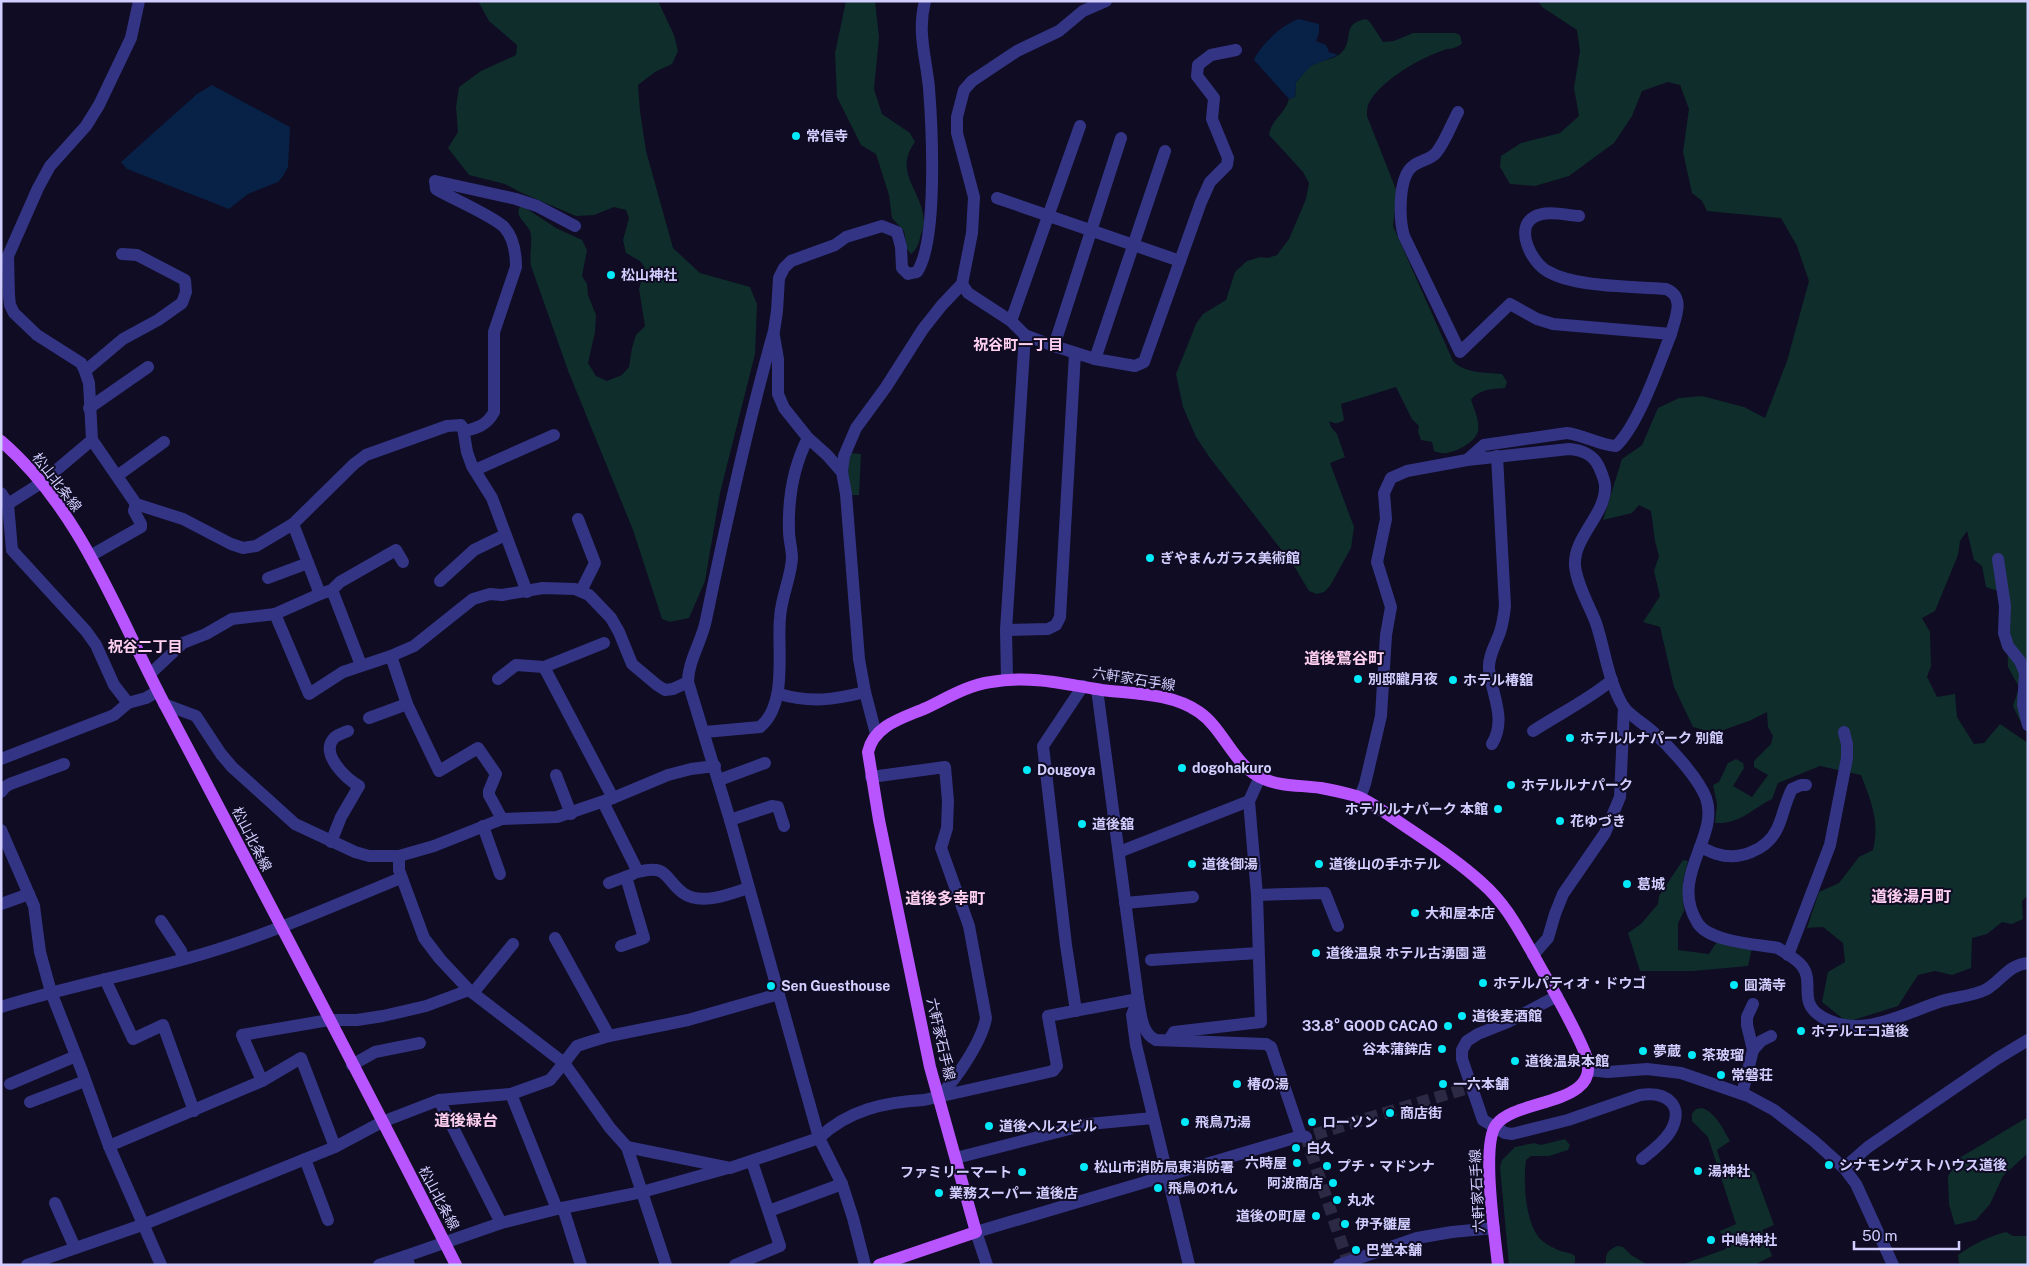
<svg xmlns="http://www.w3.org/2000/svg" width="2029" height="1266" font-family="'Public Sans','Noto Sans JP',sans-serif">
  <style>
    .green { fill: #0f2d2b }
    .water { fill: #082146 }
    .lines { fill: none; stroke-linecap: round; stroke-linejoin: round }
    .stream { stroke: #082146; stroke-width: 4.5 }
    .minor-tunnel { stroke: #2c2944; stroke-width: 12; stroke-dasharray: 12 6; stroke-linecap: butt }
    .minor { stroke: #343485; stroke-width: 12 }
    .major { stroke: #b955ff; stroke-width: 12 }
    .poi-dot { fill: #00eaf9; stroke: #0f0c23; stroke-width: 2 }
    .labels { text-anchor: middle; stroke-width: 4; stroke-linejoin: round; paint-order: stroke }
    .poi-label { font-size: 14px; font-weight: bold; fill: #d2ceff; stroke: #0f0c23; text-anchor: start }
    .street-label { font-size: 14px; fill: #d2ceff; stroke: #0f0c23 }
    .neighbourhood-label { font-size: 15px; font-weight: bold; fill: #ffd0f0; stroke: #0f0c23 }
    .quarter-label { font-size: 16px; font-weight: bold; fill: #ffd0f0; stroke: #0f0c23 }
  </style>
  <rect width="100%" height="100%" fill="#0f0c23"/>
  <!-- green -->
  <g class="green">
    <path d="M478,1H658L674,35L678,51L672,64L655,72L638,85L640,111L646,151L673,248L700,273L750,287L757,304L755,354L720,493L705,581L689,618L670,622L662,619L633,530L569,373L531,266C529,255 533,239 530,231C526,222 514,216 520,207H524L556,228L582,240L587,250L582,276L587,284L588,295L596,315L595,332L588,363L596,376L607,381L622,375L629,367L632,348L636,335L645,326L639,289L645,268L640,261L626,253L623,240L629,218L626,210L614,207L594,215L576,216L522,193L505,184L469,175L448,148L458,132L456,107L459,87L481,71L516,55L517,45L489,21Z"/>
    <path d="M846,1H875L879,37L874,89L882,114L910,133L915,142C892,173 924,191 924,223C924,227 921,233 920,238C918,245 917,249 911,254L907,249L904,231L892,218L889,195L876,154L861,145L837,97L835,53Z"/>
    <path d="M1538,1H2028V730L2024,729L2013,706L2019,687L2008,667L2007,620L1998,591L1986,587L1982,566L1974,560L1967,531L1960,541L1958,555L1935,611L1922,618L1930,632L1931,666L1927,677L1937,697L1955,694L1957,717L1974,744L1984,743L2000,724L2028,743V895L2022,901L2023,919L2012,924L2002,922L1987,934L1972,938L1971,968L1952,975L1935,971L1918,975L1898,1006L1847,1022L1822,1002L1828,972L1845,962L1843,943L1823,927L1807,928L1819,892L1839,883L1859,857L1873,850C1880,822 1871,801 1861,775L1820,766L1778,783L1772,799C1750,810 1741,824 1715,823L1717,804L1713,785L1719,782L1728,763L1736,759L1743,763L1744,768L1733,786L1752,797L1768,775L1754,767V761L1771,744L1773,736L1768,727L1767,712L1749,721L1715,733L1693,727L1674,687L1660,627L1643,622L1660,596L1654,571L1659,556L1655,541L1651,511L1639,505L1632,513L1603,520L1622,459L1642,445L1658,408L1679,398L1702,396L1744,407L1765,418L1787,361L1809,281L1797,246L1781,218L1707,211L1702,201L1692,193L1683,152L1689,109L1680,85L1668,82L1642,91L1632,116L1614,143L1569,176L1535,186L1510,184L1500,167L1501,156L1521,143L1560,133L1579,116L1574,88L1580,51L1577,30L1542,7Z"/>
    <path d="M1366,19L1370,22L1383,42L1394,41L1413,33H1455L1460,35L1462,43C1457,49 1451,48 1444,50C1420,58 1379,81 1368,105C1367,108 1367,112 1367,116L1397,192L1393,226L1453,361C1465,374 1485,372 1502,374L1507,382L1505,388C1493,389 1479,389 1471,400C1474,408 1480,422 1478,431C1476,442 1456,452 1446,453C1442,454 1438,452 1434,451L1432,442L1421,440L1418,432L1419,426L1412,419L1396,387L1341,404L1344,420C1338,424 1335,424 1329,421L1331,427L1337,434L1345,457L1330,463L1354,527L1351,548L1330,586L1324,592L1317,594L1309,591L1294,566L1210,458L1196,437L1183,407L1176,374L1196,324L1203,314L1226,300L1235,272L1247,261L1260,257L1268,258L1277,255L1289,239L1306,199L1309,183L1303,172L1269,135C1271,120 1285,114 1289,99L1295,97L1296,82C1302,77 1305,69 1312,65C1321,60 1336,60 1343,51C1354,37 1341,24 1366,19Z"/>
    <polygon points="850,453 861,454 859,495 850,495 847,484"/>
    <polygon points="1683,860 1688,861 1683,881 1684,911 1678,923 1678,950 1709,954 1718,940 1752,948 1748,966 1693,971 1640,971 1628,933 1641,924 1658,904 1659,896"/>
    <path d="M1702,1108C1716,1113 1723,1129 1730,1141L1717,1150L1722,1166L1730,1168L1741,1162L1755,1173L1774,1225L1762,1230L1772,1256L1754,1265H1681L1726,1249L1720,1231L1736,1224L1708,1137L1692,1121V1114L1696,1109Z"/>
    <polygon points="1213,1113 1244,1115 1247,1128 1222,1129"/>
    <polygon points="2028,1117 2028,1153 2003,1176 1990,1204 1976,1220 1955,1225 1949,1204 1948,1176 1961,1157"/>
    <path d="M1565,1139L1570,1145L1568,1150L1549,1156H1531L1526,1160C1523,1181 1525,1229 1544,1242C1548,1245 1555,1249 1561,1251C1567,1253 1570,1252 1575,1256V1262L1572,1265H1509L1500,1167L1502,1160L1515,1147L1534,1143L1541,1145Z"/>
    <path d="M2006,1232L2013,1236H2028V1265H1964L1959,1263L1958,1255C1972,1245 1989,1236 2006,1232Z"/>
    <path d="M1617,1246L1623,1247L1631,1255L1648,1265H1602L1606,1262C1605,1253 1609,1250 1617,1246Z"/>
  </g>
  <!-- water -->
  <g class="water">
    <path d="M1299,19L1319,24V33L1316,41L1326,45L1329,52L1338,55L1311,66L1296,82L1295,97L1289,99L1254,60C1260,45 1284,23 1299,19Z"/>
    <polygon points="212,85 290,127 290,130 288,167 283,176 278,182 248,194 229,209 127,169 121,162 197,94"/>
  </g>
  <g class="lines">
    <!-- stream -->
    <polyline class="stream" points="1225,1128 1248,1127"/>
    <!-- minor-tunnel -->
    <polyline class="minor-tunnel" points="1349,1265 1306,1137 1471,1087"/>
    <!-- minor -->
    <g class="minor">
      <polyline points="139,1 131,38 99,105 86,126 50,166 38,188 8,256 9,296 10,305 14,313 37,335 81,363 85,371 89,383 92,440 136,504 183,519 231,544 243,548 256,546 293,524 354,464 366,455 447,426 461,425 463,428 467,452 472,466 492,498 527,592"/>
      <polyline points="997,198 1180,261"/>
      <path d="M1579,216C1565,215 1546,210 1534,217C1514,228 1532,263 1547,271C1576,288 1632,286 1666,289C1686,297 1675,318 1671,334"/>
      <polyline points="962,284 968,293 1011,321 1025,335 1054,346 1095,359 1135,366 1144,362 1201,202 1210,182 1227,165 1228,158 1212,119 1214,98 1197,76 1198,65 1211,55 1236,50"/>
      <polyline points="1011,321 1080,126"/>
      <polyline points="774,336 778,359 778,394 784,408 808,438 827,455 842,472 846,494 859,659 865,692 876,734"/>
      <polyline points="1054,346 1121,138"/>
      <polyline points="1095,359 1165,151"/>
      <polyline points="85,371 123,339 158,320 182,303 186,292 185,280 137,255 122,254"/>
      <polyline points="89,408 148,367"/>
      <path d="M464,431C478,428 487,425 494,412V332L516,267C516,253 514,238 504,227C493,216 451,198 436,189L435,181L516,199L537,206L575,226"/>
      <path d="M1467,460L1569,449C1582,450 1593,454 1599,467C1602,474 1606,482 1605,489C1604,516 1573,538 1575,566C1577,585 1589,605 1596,623C1605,650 1608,681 1623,706C1629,715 1643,723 1652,731C1669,746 1698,777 1706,798C1720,837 1669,876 1697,922C1708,942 1756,944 1778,948C1785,953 1797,959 1802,966C1815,983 1797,1002 1822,1017C1861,1040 1904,1013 1942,1001C1956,997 1974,996 1987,989C2002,980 2008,965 2028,963"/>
      <polyline points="475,470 554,435"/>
      <polyline points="842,472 844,456 856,428 886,387 923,329 942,305 962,284 972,233 974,197 957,133 957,117 964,90 972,81 1017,51 1059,31 1083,11 1106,1"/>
      <polyline points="117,476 164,442"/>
      <polyline points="1,493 8,504 12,550 86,631 96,645 114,685 128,703 146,698 158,691"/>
      <polyline points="8,504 41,483 92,440"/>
      <polyline points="578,519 595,563 581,591"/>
      <polyline points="293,524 320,594 332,590 340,582 396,550 403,562"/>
      <polyline points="90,556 141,527 141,524 134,511 136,504"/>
      <polyline points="1998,559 2005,606 2004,633 2008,646 2020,661 2025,673 2023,705 2028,725"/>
      <polyline points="268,578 308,563"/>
      <polyline points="440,581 474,550 505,535"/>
      <polyline points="332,590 361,665"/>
      <polyline points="275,614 309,694 343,672 391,656 414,646 473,599 490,594 502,595 543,588 575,589 589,595 611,618 619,632 632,664 657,685 665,690 673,689 688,682"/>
      <polyline points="1006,630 1048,629 1056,625 1060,617 1075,353"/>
      <polyline points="604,643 544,667 613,798"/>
      <polyline points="391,656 407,704 439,771 478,748 496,774 489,791 489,795 502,819"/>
      <polyline points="150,674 183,643 206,634 232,619 275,614 320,594"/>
      <polyline points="498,679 516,665 544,667"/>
      <polyline points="1007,679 1006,630 1025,335"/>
      <path d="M1097,689L1138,999C1141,1014 1141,1033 1156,1040L1266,1044L1271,1047L1301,1136"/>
      <path d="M779,694C811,703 833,700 865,692"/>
      <polyline points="164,704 196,716 221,754 232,767 295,824 355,852 369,856 399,856 399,870 424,938 440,959 469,990"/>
      <polyline points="369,718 407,704"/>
      <path d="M1533,731C1559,714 1588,700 1612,680"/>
      <path d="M705,732L760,727C788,704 777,650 780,618C781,597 791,578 792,558C792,549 789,540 789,531C788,499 793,467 808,438"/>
      <path d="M1492,744C1507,719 1492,696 1489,669C1488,656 1496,644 1500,632C1503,623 1504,615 1505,606L1497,456"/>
      <polyline points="1,759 114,715 128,703"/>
      <polyline points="556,775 571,814"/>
      <path d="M871,777L945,767L948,801L947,828L941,848L969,926L986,1018C982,1041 956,1080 939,1096"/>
      <polyline points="719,780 765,763"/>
      <polyline points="1,792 5,787 10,784 64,764"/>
      <path d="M1360,797L1365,784L1381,716L1386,635L1391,607L1377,562L1386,519L1384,493L1391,478L1407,471L1467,460L1484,445L1567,433C1584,435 1599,445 1616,446C1639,424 1659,364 1671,334L1553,324L1537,319L1510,304L1460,352L1404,236C1399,219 1398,177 1413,166C1420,160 1430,160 1436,153C1445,142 1451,125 1458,112"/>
      <path d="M603,802L638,872C669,864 664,879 683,893C701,906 730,894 748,888"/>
      <polyline points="730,820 772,806 778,807 784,826"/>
      <polyline points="483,826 500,874"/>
      <polyline points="1,830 34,906 40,952 51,992 82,1071 109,1146 161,1265"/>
      <path d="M331,842L341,817L359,786C347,779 319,754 334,738C337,735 343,733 348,731"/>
      <path d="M1700,847C1705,849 1711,852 1717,854C1739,861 1767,850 1777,829C1783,817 1785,802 1792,789L1801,785H1806"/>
      <polyline points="1119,852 1249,801"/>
      <polyline points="399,856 434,846 502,819 557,817 613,798 668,775 691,769 715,766"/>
      <polyline points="609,883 633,874"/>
      <polyline points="1257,895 1325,893 1338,926"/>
      <polyline points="1125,903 1193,897"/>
      <polyline points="1,904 29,894"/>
      <polyline points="161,921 181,951 183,958"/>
      <polyline points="555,938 609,1036"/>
      <polyline points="621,946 644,938 626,877"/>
      <polyline points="1533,955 1548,938 1555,914 1563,894 1605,833 1620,797 1624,707"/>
      <polyline points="1788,955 1830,845 1847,758 1847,744 1844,732"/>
      <polyline points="1151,960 1258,953"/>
      <polyline points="105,979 133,1039 163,1025 194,1111"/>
      <polyline points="473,993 513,944"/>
      <path d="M1557,996L1508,1022L1478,1034L1467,1041L1462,1050V1059L1483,1120L1505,1133L1512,1134L1568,1120L1640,1095C1666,1091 1686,1105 1670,1132C1663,1143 1652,1151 1642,1159"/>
      <polyline points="1138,999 1132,1015 1136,1045 1189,1265"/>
      <path d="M1,1007C69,986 139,973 206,953C273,933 337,904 401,878"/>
      <polyline points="1076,1011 1066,945 1043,746 1083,686"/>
      <polyline points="1169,1040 1174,1032 1261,1022 1257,895 1249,801 1260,777"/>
      <polyline points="1753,1050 1761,1041 1771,1036"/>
      <polyline points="352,1065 375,1052 420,1043"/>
      <polyline points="1588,1070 1608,1072 1647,1069 1681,1073 1748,1096 1774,1110 1814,1141 1844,1168 1856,1184 1893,1265"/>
      <polyline points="262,1081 242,1035 329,1020 357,1020 383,1016 426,1006 469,990 564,1063 577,1046 589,1042 609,1036 688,1020 779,994"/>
      <polyline points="10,1084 76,1056"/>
      <polyline points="511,1094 557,1209"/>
      <polyline points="1742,1094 1753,1050 1747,1025 1747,1017 1753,1004"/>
      <polyline points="439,1100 501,1223"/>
      <polyline points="30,1102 85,1081"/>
      <polyline points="109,1146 262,1081 301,1058 335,1147"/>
      <path d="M627,1147L730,1168L819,1138L730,820L688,682C688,661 702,641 706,620C726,523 747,426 774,331L777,311L779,278L784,268L791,261L835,245L846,237L882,226L897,232L901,247L902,268L908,274L917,272C938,241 932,127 929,88C926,57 917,33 925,1"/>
      <polyline points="956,1158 1089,1124 1153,1118"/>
      <polyline points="305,1159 328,1220"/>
      <polyline points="1844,1168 1868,1147 1998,1058 2028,1040"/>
      <polyline points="55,1203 75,1248"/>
      <polyline points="563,1208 581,1265"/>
      <polyline points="769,1211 842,1184"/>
      <polyline points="27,1265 142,1225 335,1147 382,1122 439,1100 511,1094 550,1080 564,1063 610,1128 627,1147 666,1265"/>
      <polyline points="379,1265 406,1256"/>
      <polyline points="409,1265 406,1256 501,1223 557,1209 642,1192 728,1168"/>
      <polyline points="735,1265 780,1246 752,1162"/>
      <path d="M865,1265L853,1218L842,1184L819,1138C848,1110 885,1102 924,1100L1053,1071L1057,1066L1048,1016L1138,999"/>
      <polyline points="987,1265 976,1232 1301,1136 1306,1137"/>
      <polyline points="1339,1265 1417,1238 1452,1232 1494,1228"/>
    </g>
    <!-- major -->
    <g class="major">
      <path d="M1,441C81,510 117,614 165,705C263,891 361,1077 456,1265"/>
      <path d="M879,1265L976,1232L930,1067L879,820L868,752C874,725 903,718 926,708C947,698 968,685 991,682C1030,675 1065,684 1102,690C1135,694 1171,693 1199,712C1225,730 1233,766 1264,779C1283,787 1301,785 1321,788C1333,790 1345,793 1356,796C1370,801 1384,812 1396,820C1425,840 1456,859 1482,883C1505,903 1518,928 1533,954C1551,987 1571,1019 1585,1053C1606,1107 1516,1097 1496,1125C1481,1145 1495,1237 1498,1265"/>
    </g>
  </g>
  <!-- markers -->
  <g class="poi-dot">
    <circle cx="796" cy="136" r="5"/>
    <circle cx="611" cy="275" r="5"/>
    <circle cx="1150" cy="558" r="5"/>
    <circle cx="1358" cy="679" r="5"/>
    <circle cx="1453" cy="680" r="5"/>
    <circle cx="1570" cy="738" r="5"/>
    <circle cx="1182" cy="768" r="5"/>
    <circle cx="1027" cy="770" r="5"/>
    <circle cx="1511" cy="785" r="5"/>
    <circle cx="1498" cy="809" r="5"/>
    <circle cx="1560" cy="821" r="5"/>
    <circle cx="1082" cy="824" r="5"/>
    <circle cx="1192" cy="864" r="5"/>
    <circle cx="1319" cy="864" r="5"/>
    <circle cx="1627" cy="884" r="5"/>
    <circle cx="1415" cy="913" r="5"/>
    <circle cx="1316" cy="953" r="5"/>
    <circle cx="1483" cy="983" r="5"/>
    <circle cx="1734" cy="985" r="5"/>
    <circle cx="771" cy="986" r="5"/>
    <circle cx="1462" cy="1016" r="5"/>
    <circle cx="1448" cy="1026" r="5"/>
    <circle cx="1801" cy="1031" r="5"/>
    <circle cx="1442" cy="1049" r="5"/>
    <circle cx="1643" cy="1051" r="5"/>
    <circle cx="1692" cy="1055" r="5"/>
    <circle cx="1515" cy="1061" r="5"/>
    <circle cx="1721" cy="1075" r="5"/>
    <circle cx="1237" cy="1084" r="5"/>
    <circle cx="1443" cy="1084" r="5"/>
    <circle cx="1390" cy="1113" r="5"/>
    <circle cx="1185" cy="1122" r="5"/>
    <circle cx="1312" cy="1122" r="5"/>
    <circle cx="989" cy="1126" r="5"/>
    <circle cx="1296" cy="1148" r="5"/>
    <circle cx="1297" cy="1163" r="5"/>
    <circle cx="1829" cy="1165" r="5"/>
    <circle cx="1327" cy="1166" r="5"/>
    <circle cx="1084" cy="1167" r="5"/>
    <circle cx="1698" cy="1171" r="5"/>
    <circle cx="1022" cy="1172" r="5"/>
    <circle cx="1333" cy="1183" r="5"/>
    <circle cx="1158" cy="1188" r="5"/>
    <circle cx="939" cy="1193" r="5"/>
    <circle cx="1337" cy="1200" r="5"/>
    <circle cx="1316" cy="1216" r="5"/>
    <circle cx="1345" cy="1224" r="5"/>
    <circle cx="1711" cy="1240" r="5"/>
    <circle cx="1356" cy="1250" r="5"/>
  </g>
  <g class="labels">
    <!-- poi labels -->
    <g class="poi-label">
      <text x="806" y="141">常信寺</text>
      <text x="621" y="280">松山神社</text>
      <text x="1160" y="563">ぎやまんガラス美術館</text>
      <text x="1368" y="684">別邸朧月夜</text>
      <text x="1463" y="685">ホテル椿舘</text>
      <text x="1580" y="743">ホテルルナパーク 別館</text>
      <text x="1192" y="773">dogohakuro</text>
      <text x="1037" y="775">Dougoya</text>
      <text x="1521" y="790">ホテルルナパーク</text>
      <text x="1488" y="814" text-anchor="end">ホテルルナパーク 本館</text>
      <text x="1570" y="826">花ゆづき</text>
      <text x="1092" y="829">道後舘</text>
      <text x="1202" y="869">道後御湯</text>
      <text x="1329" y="869">道後山の手ホテル</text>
      <text x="1637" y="889">葛城</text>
      <text x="1425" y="918">大和屋本店</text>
      <text x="1326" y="958">道後温泉 ホテル古湧園 遥</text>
      <text x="1493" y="988">ホテルパティオ・ドウゴ</text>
      <text x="1744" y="990">圓満寺</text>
      <text x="781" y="991">Sen Guesthouse</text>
      <text x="1472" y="1021">道後麦酒館</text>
      <text x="1438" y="1031" text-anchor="end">33.8° GOOD CACAO</text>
      <text x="1811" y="1036">ホテルエコ道後</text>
      <text x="1432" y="1054" text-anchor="end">谷本蒲鉾店</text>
      <text x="1653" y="1056">夢蔵</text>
      <text x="1702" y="1060">茶玻瑠</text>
      <text x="1525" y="1066">道後温泉本館</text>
      <text x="1731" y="1080">常磐荘</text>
      <text x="1247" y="1089">椿の湯</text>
      <text x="1453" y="1089">一六本舗</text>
      <text x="1400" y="1118">商店街</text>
      <text x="1195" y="1127">飛鳥乃湯</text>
      <text x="1322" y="1127">ローソン</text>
      <text x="999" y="1131">道後ヘルスビル</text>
      <text x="1306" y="1153">白久</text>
      <text x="1287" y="1168" text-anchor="end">六時屋</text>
      <text x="1839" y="1170">シナモンゲストハウス道後</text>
      <text x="1337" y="1171">プチ・マドンナ</text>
      <text x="1094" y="1172">松山市消防局東消防署</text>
      <text x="1708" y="1176">湯神社</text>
      <text x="1012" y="1177" text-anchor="end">ファミリーマート</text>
      <text x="1323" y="1188" text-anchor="end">阿波商店</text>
      <text x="1168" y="1193">飛鳥のれん</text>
      <text x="949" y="1198">業務スーパー 道後店</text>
      <text x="1347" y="1205">丸水</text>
      <text x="1306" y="1221" text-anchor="end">道後の町屋</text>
      <text x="1355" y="1229">伊予雛屋</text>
      <text x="1721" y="1245">中嶋神社</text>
      <text x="1366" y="1255">巴堂本舗</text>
    </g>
    <!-- street labels -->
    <g class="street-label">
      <text transform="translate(57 482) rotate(52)" y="5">松山北条線</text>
      <text transform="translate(1134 679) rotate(9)" y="5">六軒家石手線</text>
      <text transform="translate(252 839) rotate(63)" y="5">松山北条線</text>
      <text transform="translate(941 1039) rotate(77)" y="5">六軒家石手線</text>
      <text transform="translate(1477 1191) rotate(-93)" y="5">六軒家石手線</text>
      <text transform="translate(439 1198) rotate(62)" y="5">松山北条線</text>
    </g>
    <!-- neighbourhood labels -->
    <g class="neighbourhood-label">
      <text x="1018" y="350">祝谷町一丁目</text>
      <text x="145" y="652">祝谷二丁目</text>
    </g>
    <!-- quarter labels -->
    <g class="quarter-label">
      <text x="1344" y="664">道後鷺谷町</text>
      <text x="1911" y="902">道後湯月町</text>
      <text x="945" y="904">道後多幸町</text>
      <text x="466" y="1126">道後緑台</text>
    </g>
  </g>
  <!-- border -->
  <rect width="2029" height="1266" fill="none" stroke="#d2ceff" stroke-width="5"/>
  <!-- scale -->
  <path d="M1854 1241v8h105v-8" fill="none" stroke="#d2ceff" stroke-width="2.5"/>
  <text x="1862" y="1241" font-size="15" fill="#d2ceff" stroke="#0f0c23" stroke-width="4" paint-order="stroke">50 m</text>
</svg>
